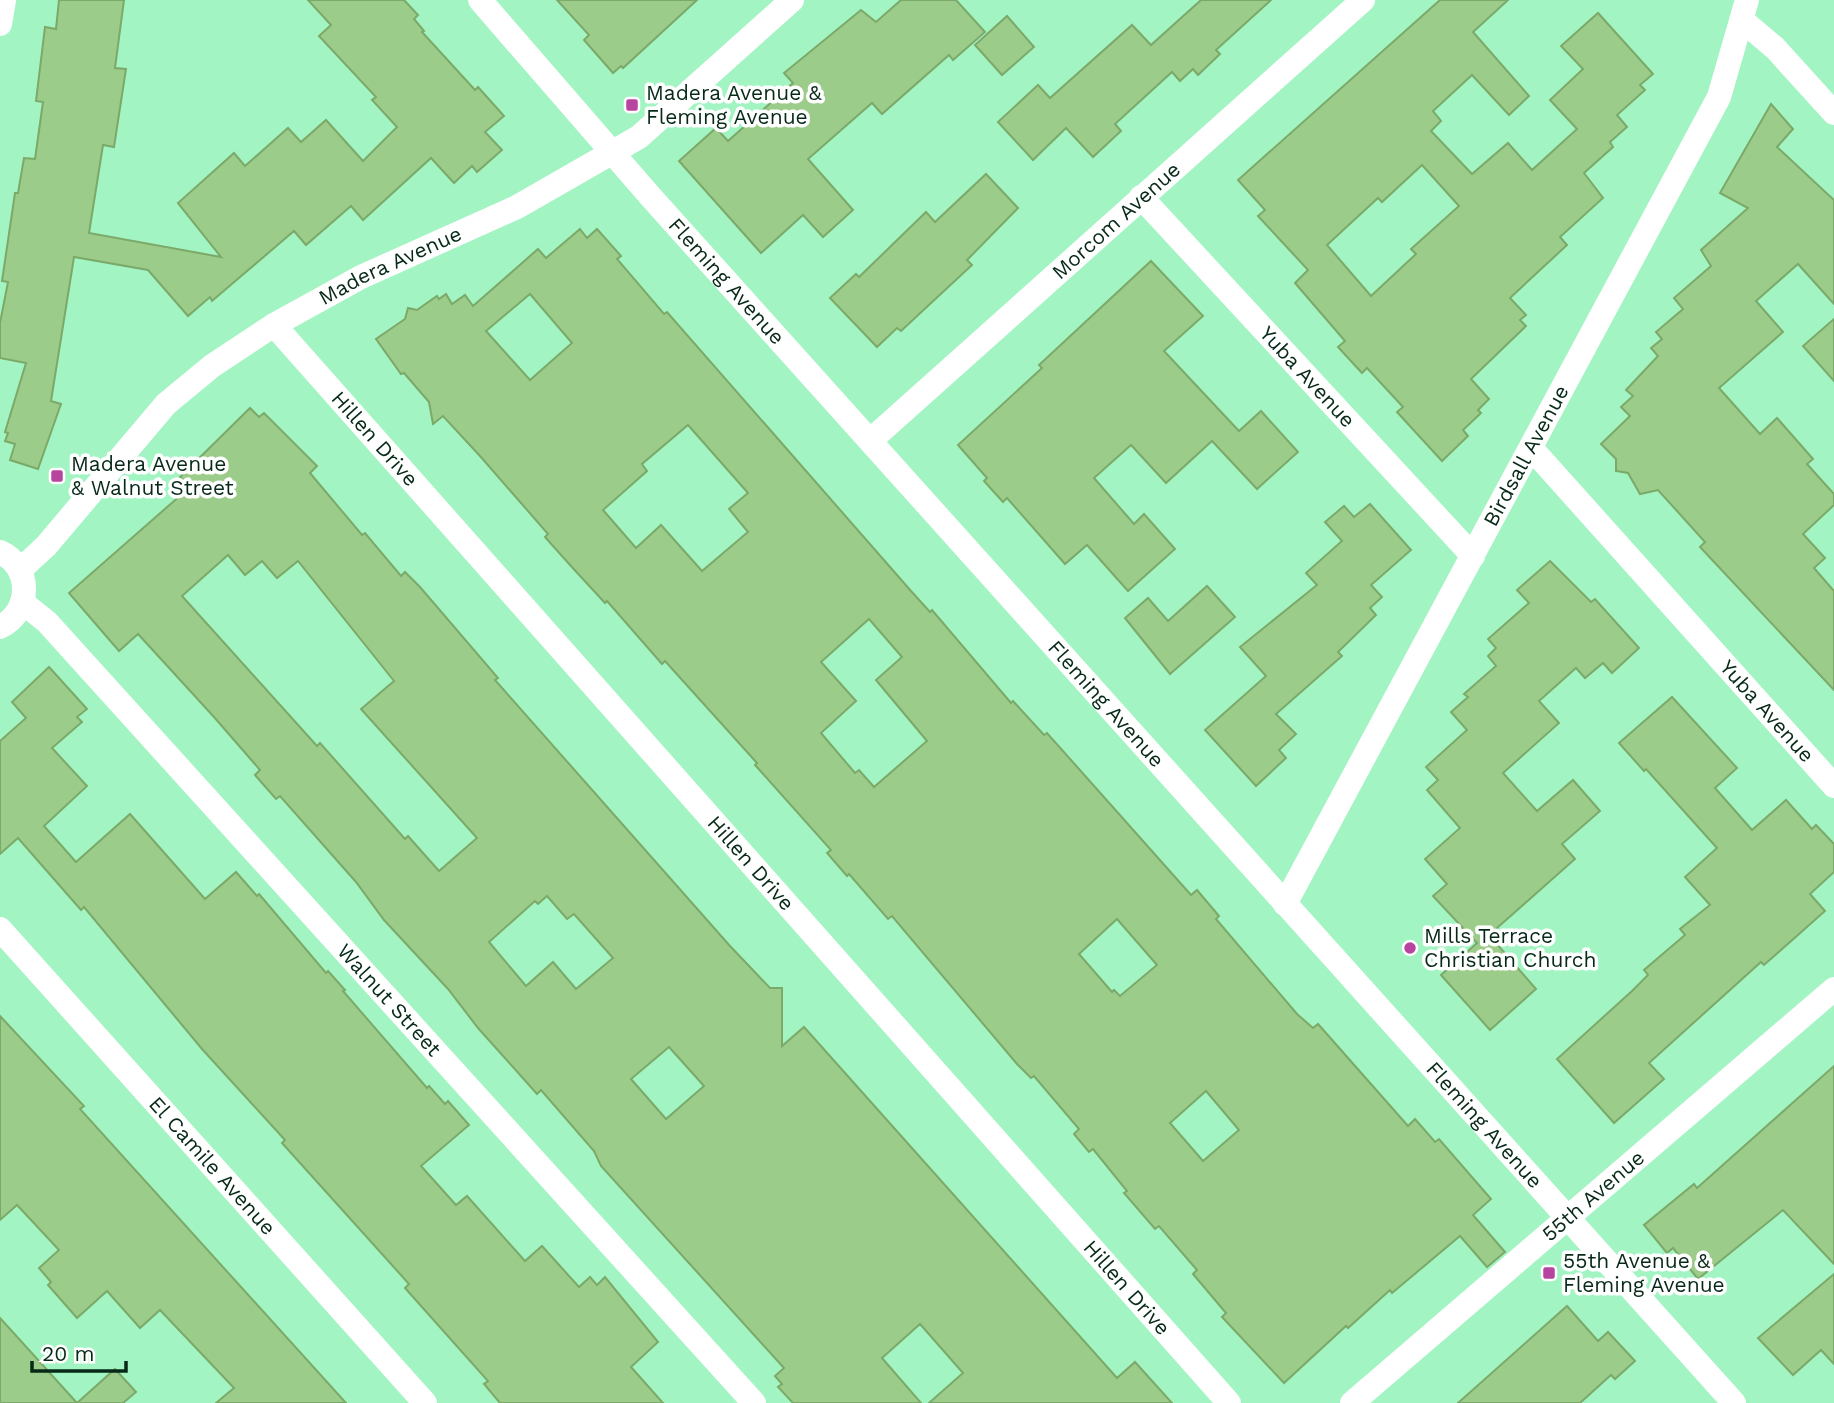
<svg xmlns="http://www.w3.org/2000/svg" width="1834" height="1403" font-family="'Work Sans',sans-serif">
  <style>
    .building { fill: #9ccc89; stroke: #7ba969; stroke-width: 2; fill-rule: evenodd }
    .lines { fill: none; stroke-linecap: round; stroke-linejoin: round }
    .street { stroke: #fff; stroke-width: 24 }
    .poi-dot { fill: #b7449e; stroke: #fff; stroke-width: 2.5 }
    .labels { text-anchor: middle; stroke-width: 7; stroke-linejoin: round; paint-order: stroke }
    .poi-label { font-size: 21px; fill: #072a18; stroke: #fff; text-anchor: start }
    .street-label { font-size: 21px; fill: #072a18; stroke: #fff }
  </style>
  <rect width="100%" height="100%" fill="#a3f4c3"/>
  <!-- building -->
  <g class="building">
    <polygon points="59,0 124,0 115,68 126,69 114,147 103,145 89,233 221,257 178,203 234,153 245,166 288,128 301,142 326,120 363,161 397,127 372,100 376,97 319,36 331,25 308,0 404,0 418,15 414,19 424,31 422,32 475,90 478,87 504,116 485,132 502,150 477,172 472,166 454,183 431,158 363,220 351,206 306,245 294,231 212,301 210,297 188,316 148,270 74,257 51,401 61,404 38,469 10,460 15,444 5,441 8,433 5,432 26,363 0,358 0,323 8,282 2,281 15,193 18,193 24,158 35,159 43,102 36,101 45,27 56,29"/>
    <polygon points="557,0 697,0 623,68 621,66 613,73 584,40 589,35"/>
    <polygon points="901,0 956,0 985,32 953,60 949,55 882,114 872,103 808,159 853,210 823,237 803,215 761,253 679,161 716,128 728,141 793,83 784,73 861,10 876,22"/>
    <polygon points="1201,0 1271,0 1216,50 1220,54 1198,75 1193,69 1180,81 1172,72 1115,124 1121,131 1093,157 1066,128 1033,160 998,122 1038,85 1050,98 1132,25 1151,45"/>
    <path d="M1440,0H1508L1473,32L1529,96L1509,115L1472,75L1433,111L1441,121L1431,131L1472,174L1508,143L1532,170L1577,129L1550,100L1583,69L1561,46L1598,13L1653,74L1640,85L1645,90L1617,115L1627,127L1610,142L1613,147L1584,173L1603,198L1560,237L1567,245L1510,298L1526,315L1520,320L1526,326L1471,379L1489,399L1478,410L1481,413L1463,430L1468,436L1442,461L1397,412L1403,407L1367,368L1362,373L1338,347L1345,341L1295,283L1308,270L1258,216L1265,210L1238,180ZM1422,165L1459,206L1411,249L1416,254L1371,296L1327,245L1378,198L1382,202Z"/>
    <polygon points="1007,16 1034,47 1002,75 975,45"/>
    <polygon points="1771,104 1793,129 1777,147 1834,200 1834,304 1798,264 1756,301 1783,332 1719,388 1760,434 1777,418 1813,459 1807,464 1834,494 1834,505 1803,534 1825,558 1814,568 1834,591 1834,690 1700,547 1705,542 1658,490 1640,494 1628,473 1616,471 1616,459 1601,444 1630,416 1621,407 1633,396 1626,390 1658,356 1651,348 1662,339 1656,332 1683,309 1674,298 1711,266 1701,250 1748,208 1720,193"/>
    <polygon points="986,174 1018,208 967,260 972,265 901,331 897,328 877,347 830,298 856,274 859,277 926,212 935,222"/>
    <path d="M580,229L587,238L597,229L621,256L617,259L664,314L667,312L911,591L930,612L932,610L1011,703L1013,701L1044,735L1047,733L1191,895L1197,890L1219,916L1216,919L1297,1014L1313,1028L1318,1024L1408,1126L1415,1119L1435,1142L1439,1139L1491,1199L1473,1215L1505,1252L1487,1267L1460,1236L1392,1293L1390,1290L1348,1328L1346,1326L1284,1383L1222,1317L1226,1313L1193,1274L1197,1270L1159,1226L1155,1229L1124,1193L1127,1191L1093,1149L1089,1152L1074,1134L1079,1129L1034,1076L1031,1078L1017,1064L892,916L888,919L849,874L847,876L827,853L831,850L755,765L757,763L665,661L662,664L607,601L605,603L570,565L545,537L548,534L480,456L443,416L433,424L429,402L404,373L401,374L376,339L405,319L408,308L417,310L437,296L439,299L446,294L452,304L465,295L473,306L538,249L546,258ZM530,294L572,343L530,380L486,331ZM688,425L748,493L729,509L748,532L702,571L661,525L636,548L603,510L647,471L642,464ZM869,619L902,657L876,680L927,741L874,787L859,770L855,773L821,733L856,701L821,662ZM1117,919L1157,965L1120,996L1114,990L1112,992L1079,954ZM1206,1091L1239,1130L1203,1161L1170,1123Z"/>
    <polygon points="1151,261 1203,316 1164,351 1239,431 1261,411 1298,452 1257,489 1212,441 1166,483 1131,445 1094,478 1134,524 1144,514 1175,549 1128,591 1087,545 1065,564 1007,498 1003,502 984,481 987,478 958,445 1042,368 1039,365"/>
    <polygon points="1834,319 1834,381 1803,346"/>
    <path d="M250,408L259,417L264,413L317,466L310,473L362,535L365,533L401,576L405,572L420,587L498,678L495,680L730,946L770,988H782V1046L804,1027L1117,1378L1135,1362L1172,1403H929L963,1373L920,1324L882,1358L921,1403H793L778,1387L782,1384L775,1376L784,1368L601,1166L594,1151L541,1090L537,1094L478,1028L448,989L384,920L356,882L280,796L276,799L255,775L260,770L214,717L138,634L119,651L69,593L190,487L180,477ZM228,555L245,575L262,561L277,578L298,561L394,681L361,709L477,838L439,871L408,836L405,839L320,743L317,746L182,596ZM547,896L567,919L574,914L613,958L576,989L553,962L526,986L489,942L535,901L538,904ZM669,1047L704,1086L666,1119L631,1079Z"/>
    <polygon points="1370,504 1411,550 1371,585 1382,597 1370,608 1376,615 1338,652 1342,656 1276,714 1296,734 1279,750 1286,758 1256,786 1205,730 1266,676 1240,647 1317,585 1306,573 1342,541 1325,522 1344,506 1354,517"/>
    <polygon points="1550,561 1591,602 1595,599 1639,648 1612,673 1603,663 1585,678 1576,668 1539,701 1559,723 1503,773 1537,811 1573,780 1600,811 1562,844 1575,859 1489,935 1536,989 1490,1030 1441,975 1477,943 1433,896 1447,884 1425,859 1460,828 1427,790 1438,780 1426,767 1467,730 1451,712 1468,697 1464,694 1496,666 1488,656 1496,648 1488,639 1529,603 1517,590"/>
    <polygon points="1207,586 1235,617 1170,674 1125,618 1148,598 1168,621"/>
    <polygon points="49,667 87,709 77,717 82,722 52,748 87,786 44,826 76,862 130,814 205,899 236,872 257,896 259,894 326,973 328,971 345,990 343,991 427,1088 429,1086 445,1104 448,1101 469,1125 421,1166 456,1205 467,1196 525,1261 542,1246 579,1287 590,1277 597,1285 605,1277 658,1342 631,1367 663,1403 500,1403 484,1384 488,1381 405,1288 409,1284 282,1143 285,1140 202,1049 84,907 81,910 18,838 0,854 0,741 26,718 12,702"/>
    <polygon points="1672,697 1737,768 1715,788 1752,830 1786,800 1812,829 1816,825 1834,844 1834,872 1810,894 1825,911 1764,965 1761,962 1649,1063 1664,1079 1614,1123 1557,1059 1632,991 1648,975 1644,970 1685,935 1680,929 1710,905 1685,877 1717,848 1646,769 1644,771 1619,743"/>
    <polygon points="0,1016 84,1106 80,1109 346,1403 216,1403 234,1388 160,1310 140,1328 107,1291 77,1318 48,1285 51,1282 39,1268 59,1250 17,1205 0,1220"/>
    <polygon points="1834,1066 1834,1264 1783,1210 1698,1279 1673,1248 1667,1253 1644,1225 1694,1184 1697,1188"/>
    <polygon points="1834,1274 1834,1364 1821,1350 1793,1375 1758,1338"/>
    <polygon points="1567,1306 1598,1341 1608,1332 1635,1361 1615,1379 1611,1375 1580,1403 1458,1403"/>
    <polygon points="0,1318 77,1403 115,1369 136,1392 123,1403 0,1403"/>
  </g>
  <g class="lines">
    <!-- street -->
    <g class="street">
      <path id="s1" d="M480,0L650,196L1734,1403"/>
      <polyline points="1743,21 1775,48 1834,113"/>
      <polyline points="0,24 4,0"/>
      <path id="s2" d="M1141,197L1473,556"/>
      <path id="s3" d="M274,325L1229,1403"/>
      <path id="s4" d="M871,440L1363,0"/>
      <path id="s5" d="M1532,449L1834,786"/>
      <path d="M0,552C32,566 32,612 0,627"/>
      <path id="s6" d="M20,570L46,546L166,404L212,366L274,325L361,277L517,207L639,137L792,0"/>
      <path id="s7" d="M22,602L47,622L754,1403"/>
      <path id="s8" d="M1285,904L1719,97L1747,0"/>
      <path id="s9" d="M0,929L425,1403"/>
      <path id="s10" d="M1352,1403L1834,989"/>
    </g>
  </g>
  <!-- markers -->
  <g class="poi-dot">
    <rect x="625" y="98" width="14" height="14" rx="3.5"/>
    <rect x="50" y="469" width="14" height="14" rx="3.5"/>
    <circle cx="1410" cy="948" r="7"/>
    <rect x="1542" y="1266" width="14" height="14" rx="3.5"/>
  </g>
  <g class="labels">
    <!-- poi labels -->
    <g class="poi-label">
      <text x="646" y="100">Madera Avenue &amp;<tspan x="646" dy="24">Fleming Avenue</tspan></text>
      <text x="71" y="471">Madera Avenue<tspan x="71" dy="24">&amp; Walnut Street</tspan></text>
      <text x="1424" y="943">Mills Terrace<tspan x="1424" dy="24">Christian Church</tspan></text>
      <text x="1563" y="1268">55th Avenue &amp;<tspan x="1563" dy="24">Fleming Avenue</tspan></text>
    </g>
    <!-- street labels -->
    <g class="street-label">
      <text dy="7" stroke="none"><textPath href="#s4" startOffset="329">Morcom Avenue</textPath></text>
      <text dy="7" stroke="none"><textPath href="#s6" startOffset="486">Madera Avenue</textPath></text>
      <text dy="7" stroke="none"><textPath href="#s1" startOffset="374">Fleming Avenue</textPath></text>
      <text dy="7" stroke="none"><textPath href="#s2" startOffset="245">Yuba Avenue</textPath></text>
      <text dy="7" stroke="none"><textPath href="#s3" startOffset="152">Hillen Drive</textPath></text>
      <text dy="7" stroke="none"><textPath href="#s8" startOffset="509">Birdsall Avenue</textPath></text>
      <text dy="7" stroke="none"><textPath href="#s1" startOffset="942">Fleming Avenue</textPath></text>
      <text dy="7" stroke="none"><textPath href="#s5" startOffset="352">Yuba Avenue</textPath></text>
      <text dy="7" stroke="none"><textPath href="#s3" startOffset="719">Hillen Drive</textPath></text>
      <text dy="7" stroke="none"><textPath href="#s7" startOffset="542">Walnut Street</textPath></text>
      <text dy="7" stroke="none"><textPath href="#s1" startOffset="1508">Fleming Avenue</textPath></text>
      <text dy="7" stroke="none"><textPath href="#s9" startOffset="318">El Camile Avenue</textPath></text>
      <text dy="7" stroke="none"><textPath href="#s10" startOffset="318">55th Avenue</textPath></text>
      <text dy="7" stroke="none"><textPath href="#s3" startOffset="1286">Hillen Drive</textPath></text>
    </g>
  </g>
  <!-- scale -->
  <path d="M32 1361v10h94v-10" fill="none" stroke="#072a18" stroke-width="3.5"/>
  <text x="42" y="1361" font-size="21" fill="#072a18" stroke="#ffffff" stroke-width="5" paint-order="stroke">20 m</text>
</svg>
